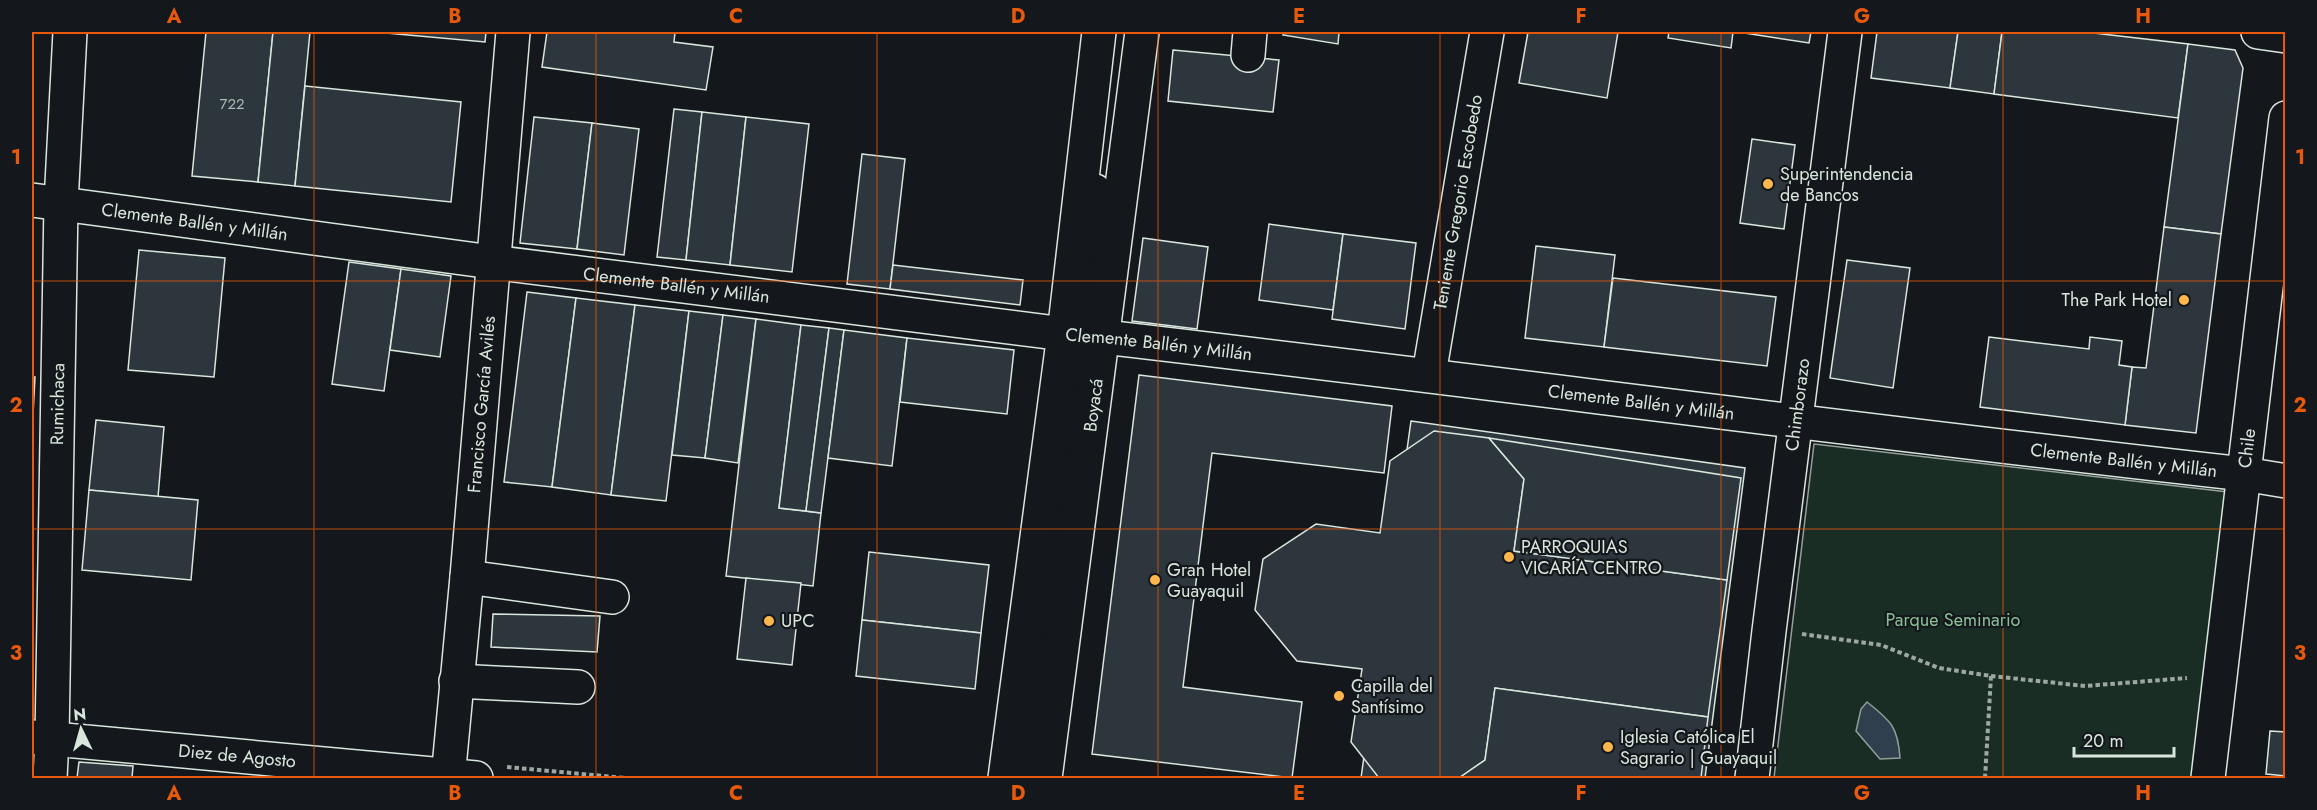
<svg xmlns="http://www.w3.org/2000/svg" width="2317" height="810" font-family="Jost,sans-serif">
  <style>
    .green { fill: #1a2d24; stroke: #939e99; stroke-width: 1.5 }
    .water { fill: #2f3f4d; stroke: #939e99; stroke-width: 1.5 }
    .building { fill: #2c363c; stroke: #d8e6dc; stroke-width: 1.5 }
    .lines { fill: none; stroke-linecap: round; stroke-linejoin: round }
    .minor-casing { stroke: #d8e6dc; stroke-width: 36 }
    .major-casing { stroke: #d8e6dc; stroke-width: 36 }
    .path { stroke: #9da8a2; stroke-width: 4; stroke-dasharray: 4.5 3; stroke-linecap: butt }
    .minor { stroke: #14181c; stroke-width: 33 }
    .major { stroke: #14181c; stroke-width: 33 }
    .grid { fill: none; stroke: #e8590c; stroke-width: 1.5; stroke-opacity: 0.55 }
    .poi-dot { fill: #ffb74d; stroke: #14181c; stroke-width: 2 }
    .labels { text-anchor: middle; stroke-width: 4.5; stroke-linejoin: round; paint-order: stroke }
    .number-label { font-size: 15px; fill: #adbab4 }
    .poi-label { font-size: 18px; fill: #d8e6dc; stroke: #14181c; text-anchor: start }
    .street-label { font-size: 18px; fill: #d8e6dc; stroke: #14181c }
    .park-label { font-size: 18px; fill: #8ac095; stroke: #14181c }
    .neatline { fill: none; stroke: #e8590c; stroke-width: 2 }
    .grid-label { font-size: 20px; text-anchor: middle; font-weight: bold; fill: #e8590c }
  </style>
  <rect width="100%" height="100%" fill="#14181c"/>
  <!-- green -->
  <polygon class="green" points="1814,444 2228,492 2193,778 1774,778"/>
  <!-- water -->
  <path class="water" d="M1867,702C1891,721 1898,727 1900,758L1880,759L1856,731L1861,709Z"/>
  <!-- building -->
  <g class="building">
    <polygon points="206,32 273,32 258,182 192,176"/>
    <polygon points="273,32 310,32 295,186 258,182"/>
    <polygon points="375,32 486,32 485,42"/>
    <polygon points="547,32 675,32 674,42 713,47 706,90 542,67"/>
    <polygon points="1284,32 1339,32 1338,44 1283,35"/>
    <polygon points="1528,32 1618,32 1607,98 1519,83"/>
    <polygon points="1669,32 1733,32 1731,48 1668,38"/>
    <polygon points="1738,32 1811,32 1809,43"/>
    <polygon points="1877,32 1958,32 1950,88 1871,78"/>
    <polygon points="1958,32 2002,32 1994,94 1950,88"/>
    <polygon points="2002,32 2085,32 2188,44 2178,118 1994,94"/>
    <polygon points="2188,44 2235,50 2243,68 2221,234 2164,227"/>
    <polygon points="1173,50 1279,60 1273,112 1168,101"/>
    <polygon points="305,86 461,102 451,202 295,186"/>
    <polygon points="674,109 702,112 686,260 657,257"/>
    <polygon points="702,112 746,117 730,265 686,260"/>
    <polygon points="534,117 592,123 577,249 520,243"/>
    <polygon points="746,117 809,124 792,272 730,265"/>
    <polygon points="592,123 639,129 624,255 577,249"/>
    <polygon points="1752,139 1795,145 1784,229 1740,223"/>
    <polygon points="862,154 905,159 890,289 847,284"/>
    <polygon points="1269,224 1343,234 1333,310 1259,300"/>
    <polygon points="2164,227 2221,234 2196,433 2125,425 2132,367 2146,368"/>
    <polygon points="1343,234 1416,243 1405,329 1332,319"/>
    <polygon points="1143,238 1208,247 1197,329 1132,321"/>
    <polygon points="1536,246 1615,255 1604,347 1525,338"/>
    <polygon points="139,250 225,258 214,377 128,370"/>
    <polygon points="1847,260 1910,268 1893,388 1830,378"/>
    <polygon points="349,262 401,269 384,391 332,384"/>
    <polygon points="893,265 1023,280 1020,305 890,289"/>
    <polygon points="401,269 451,276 440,357 390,350"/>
    <polygon points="1613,278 1776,297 1767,366 1604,347"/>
    <polygon points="527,292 576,298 552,487 504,482"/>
    <polygon points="576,298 635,305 611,495 552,487"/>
    <polygon points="635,305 689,311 666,501 611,495"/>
    <polygon points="689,311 723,315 705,458 672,455"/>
    <polygon points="723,315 756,319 738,463 705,458"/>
    <polygon points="756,319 801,325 779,508 821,513 813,586 726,576"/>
    <polygon points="801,325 829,328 806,511 779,508"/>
    <polygon points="829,328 844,330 821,513 806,511"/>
    <polygon points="844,330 907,338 892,466 828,458"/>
    <polygon points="1989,337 2089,349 2090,337 2122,341 2119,365 2132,367 2125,425 1980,407"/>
    <polygon points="907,338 1014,350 1007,414 900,402"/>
    <polygon points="1139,375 1392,406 1384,473 1212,453 1183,687 1302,702 1292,778 1092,754"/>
    <polygon points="32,377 35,377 32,433"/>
    <polygon points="96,420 164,427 158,497 89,490"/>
    <polygon points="1411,421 1745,468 1705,778 1361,778"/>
    <polygon points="1434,431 1489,438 1524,479 1514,551 1727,580 1708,717 1495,688 1485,760 1459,778 1379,778 1351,742 1362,669 1297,661 1255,610 1263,559 1316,524 1380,533 1390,461"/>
    <polygon points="1489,438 1741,478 1727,580 1514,551 1524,479"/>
    <polygon points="89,490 198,500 191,580 82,570"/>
    <polygon points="869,552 989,565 981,633 862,620"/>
    <polygon points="746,578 801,583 792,665 737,659"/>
    <polygon points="493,614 600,616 597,652 491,647"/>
    <polygon points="862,620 981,633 975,689 856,676"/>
    <polygon points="1495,688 1708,717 1701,778 1459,778 1485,760"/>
    <polygon points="2270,731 2286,732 2286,776 2266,774"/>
    <polygon points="79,762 133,766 132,778 77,778"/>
  </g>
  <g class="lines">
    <defs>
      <g id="minor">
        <polyline points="2258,32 2286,36"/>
        <polyline points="1248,55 1250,32"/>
        <path id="s1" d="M32,200L492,262L1080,336L1104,337C1484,381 1863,432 2244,474L2286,481"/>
        <path id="s2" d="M1429,374L1487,32"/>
        <polyline points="467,577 612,597"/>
        <polyline points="456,681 578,687"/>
        <path id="s3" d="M32,737L476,778"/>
        <path id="s4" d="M50,778L52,739L61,203L70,32"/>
        <path id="s5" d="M448,778L467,577L513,32"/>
        <path d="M1022,778C1032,700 1041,622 1052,543C1069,426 1087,309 1095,191"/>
        <path id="s6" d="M1752,778L1769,631L1845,32"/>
        <path id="s7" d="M2208,778L2286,118"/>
      </g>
      <g id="major">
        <polyline points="1005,778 1064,334 1099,32"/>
        <path id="s8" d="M1045,778L1142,32"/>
      </g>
    </defs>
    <!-- minor casing -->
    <use href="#minor" class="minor-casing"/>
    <!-- major casing -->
    <use href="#major" class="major-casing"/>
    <!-- path -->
    <g class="path">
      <polyline points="1802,634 1881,645 1939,668 1991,676 1985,778"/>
      <polyline points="1991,676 2085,686 2187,678"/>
      <polyline points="507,767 625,778"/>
    </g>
    <!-- minor -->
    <use href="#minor" class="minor"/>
    <!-- major -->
    <use href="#major" class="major"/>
  </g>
  <!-- grid -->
  <path class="grid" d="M314,32V778M596,32V778M877,32V778M1158,32V778M1440,32V778M1721,32V778M2003,32V778M32,281H2286M32,529H2286"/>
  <!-- markers -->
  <g class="poi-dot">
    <circle cx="1768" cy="184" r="6"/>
    <circle cx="2184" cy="300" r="6"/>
    <circle cx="1509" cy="557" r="6"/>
    <circle cx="1155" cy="580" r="6"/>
    <circle cx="769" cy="621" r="6"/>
    <circle cx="1339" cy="696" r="6"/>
    <circle cx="1608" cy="747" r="6"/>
  </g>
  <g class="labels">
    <!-- number labels -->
    <g class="number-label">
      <text x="232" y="109">722</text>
    </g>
    <!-- poi labels -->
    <g class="poi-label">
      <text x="1780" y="180">Superintendencia<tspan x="1780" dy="21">de Bancos</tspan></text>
      <text x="2172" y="306" text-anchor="end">The Park Hotel</text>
      <text x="1521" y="553">PARROQUIAS<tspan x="1521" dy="21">VICARÍA CENTRO</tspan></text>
      <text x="1167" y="576">Gran Hotel<tspan x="1167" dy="21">Guayaquil</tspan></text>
      <text x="781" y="627">UPC</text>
      <text x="1351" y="692">Capilla del<tspan x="1351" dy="21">Santísimo</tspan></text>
      <text x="1620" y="743">Iglesia Católica El<tspan x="1620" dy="21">Sagrario | Guayaquil</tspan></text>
    </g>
    <!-- street labels -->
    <g class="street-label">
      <text dy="6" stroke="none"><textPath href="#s2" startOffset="174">Teniente Gregorio Escobedo</textPath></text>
      <text dy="6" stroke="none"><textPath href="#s1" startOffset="164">Clemente Ballén y Millán</textPath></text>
      <text dy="6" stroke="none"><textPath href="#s1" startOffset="650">Clemente Ballén y Millán</textPath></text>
      <text dy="6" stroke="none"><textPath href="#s1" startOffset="1136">Clemente Ballén y Millán</textPath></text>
      <text dy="6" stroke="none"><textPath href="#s1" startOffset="1622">Clemente Ballén y Millán</textPath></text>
      <text dy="6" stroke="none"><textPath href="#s4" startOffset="374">Rumichaca</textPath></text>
      <text dy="6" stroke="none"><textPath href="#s5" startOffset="375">Francisco García Avilés</textPath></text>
      <text dy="6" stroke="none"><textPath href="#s8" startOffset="376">Boyacá</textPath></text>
      <text dy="6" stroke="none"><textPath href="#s6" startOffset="376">Chimborazo</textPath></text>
      <text dy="6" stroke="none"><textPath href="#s7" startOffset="332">Chile</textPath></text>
      <text dy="6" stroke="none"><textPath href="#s1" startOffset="2108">Clemente Ballén y Millán</textPath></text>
      <text dy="6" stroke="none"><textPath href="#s3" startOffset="206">Diez de Agosto</textPath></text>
    </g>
    <!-- park labels -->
    <g class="park-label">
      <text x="1953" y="626">Parque Seminario</text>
    </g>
  </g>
  <!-- border -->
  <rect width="2317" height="810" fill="none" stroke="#14181c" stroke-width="66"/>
  <!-- north arrow -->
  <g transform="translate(81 729) rotate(355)" stroke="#14181c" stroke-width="4.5" paint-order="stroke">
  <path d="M0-4.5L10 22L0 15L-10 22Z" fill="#d8e6dc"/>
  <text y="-9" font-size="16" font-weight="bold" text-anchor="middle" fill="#d8e6dc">N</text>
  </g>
  <!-- scale -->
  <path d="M2074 747v9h100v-9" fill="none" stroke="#d8e6dc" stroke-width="3"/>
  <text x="2083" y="747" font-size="18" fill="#d8e6dc" stroke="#14181c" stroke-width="4.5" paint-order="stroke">20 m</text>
  <rect x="33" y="33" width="2251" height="744" class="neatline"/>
  <g class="grid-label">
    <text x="174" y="23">A</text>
    <text x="455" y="23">B</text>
    <text x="736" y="23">C</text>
    <text x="1018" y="23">D</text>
    <text x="1299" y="23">E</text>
    <text x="1581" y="23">F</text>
    <text x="1862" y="23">G</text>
    <text x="2143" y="23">H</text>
    <text x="16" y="164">1</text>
    <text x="2300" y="164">1</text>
    <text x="16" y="412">2</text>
    <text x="2300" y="412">2</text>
    <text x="16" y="660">3</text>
    <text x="2300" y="660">3</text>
    <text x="174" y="800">A</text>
    <text x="455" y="800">B</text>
    <text x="736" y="800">C</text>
    <text x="1018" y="800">D</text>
    <text x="1299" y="800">E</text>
    <text x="1581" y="800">F</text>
    <text x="1862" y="800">G</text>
    <text x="2143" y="800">H</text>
  </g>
</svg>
